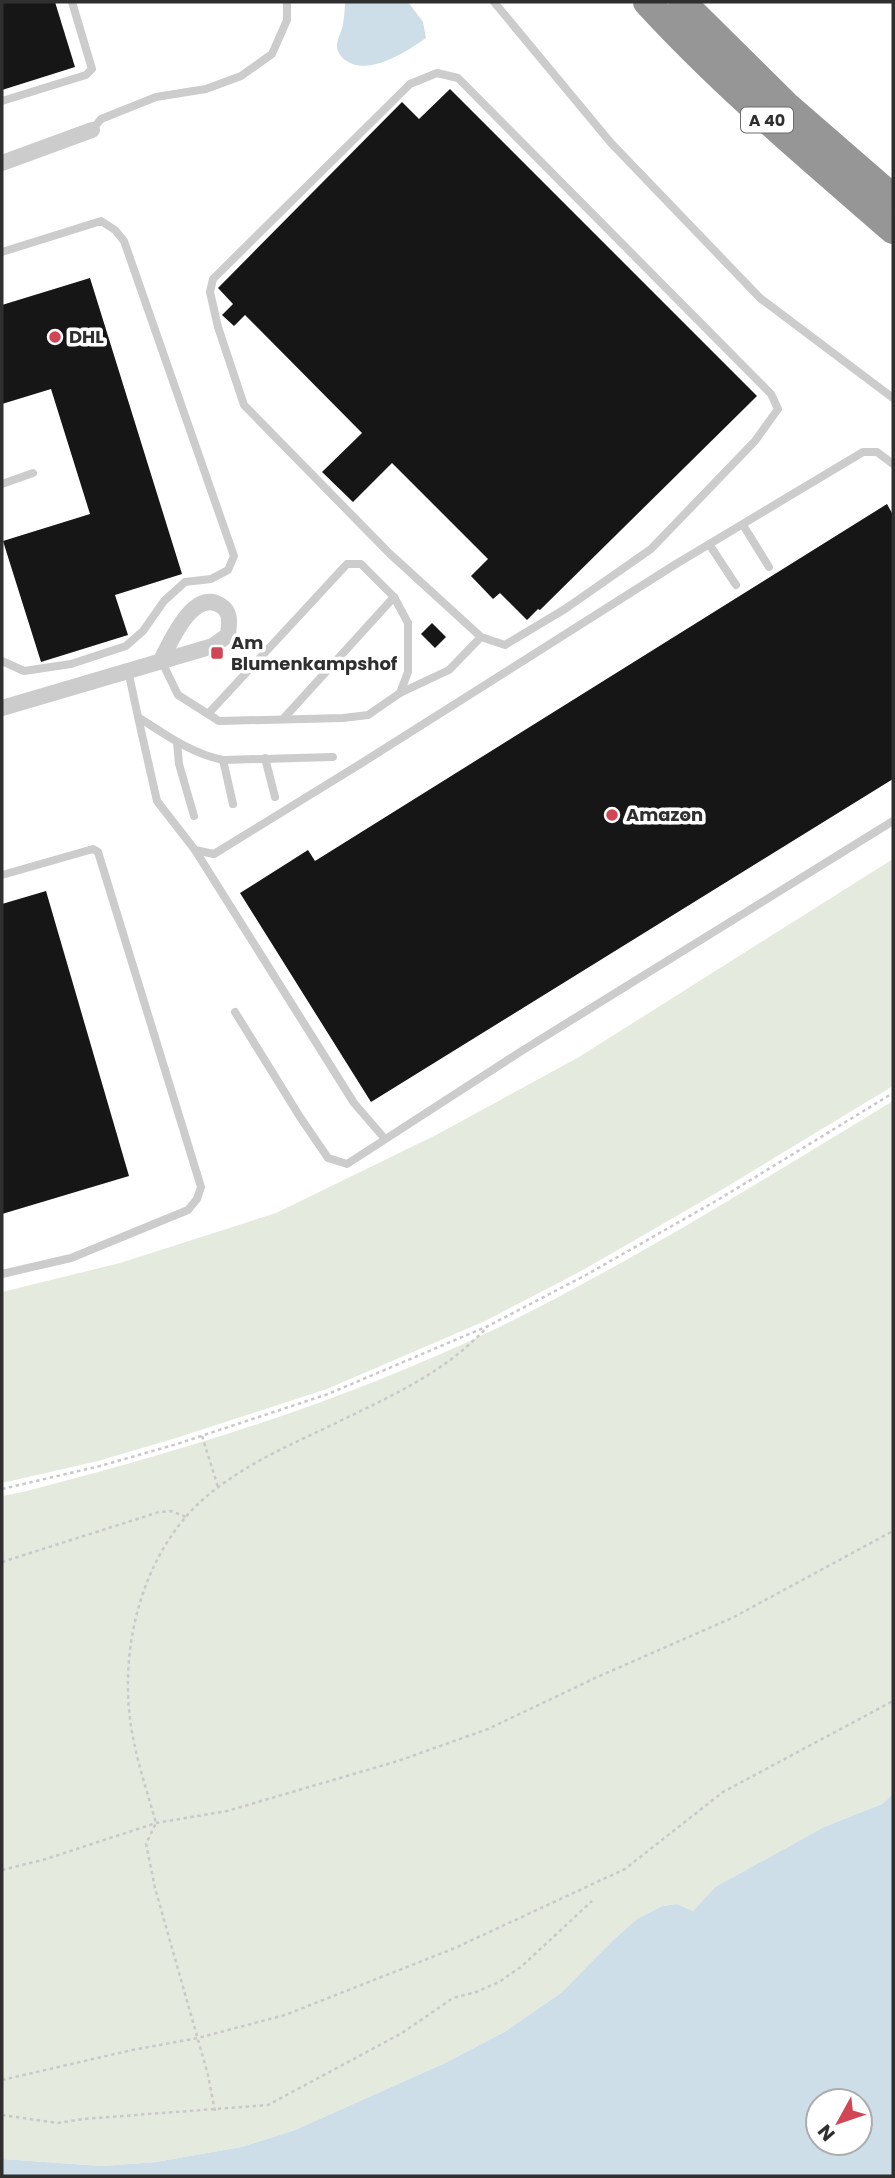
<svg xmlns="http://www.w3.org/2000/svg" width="895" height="2178" font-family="Poppins,sans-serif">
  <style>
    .green { fill: #e5eade }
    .water { fill: #cddee8; fill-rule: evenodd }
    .building { fill: #161616 }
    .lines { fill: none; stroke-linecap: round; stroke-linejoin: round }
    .path { stroke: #c9c9c9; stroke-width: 2.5; stroke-dasharray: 3.5 3.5; stroke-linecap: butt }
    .lane { stroke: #ccc; stroke-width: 8 }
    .street { stroke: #ccc; stroke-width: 16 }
    .highway { stroke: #969696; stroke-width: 28 }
    .poi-dot { fill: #d04655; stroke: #fff; stroke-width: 2.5 }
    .labels { text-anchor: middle; stroke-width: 7; stroke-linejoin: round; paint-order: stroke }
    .shield { fill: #fff; stroke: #6d6d6d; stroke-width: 2 }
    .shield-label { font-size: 16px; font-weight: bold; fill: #2f2f2f }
    .poi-label { font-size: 18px; font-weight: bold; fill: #2f2f2f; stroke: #fff; text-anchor: start }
  </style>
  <rect width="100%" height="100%" fill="#fff"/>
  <!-- green -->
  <g class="green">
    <polygon points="893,859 893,1086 718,1192 583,1270 485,1321 327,1389 176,1438 98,1461 2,1483 2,1292 120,1263 276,1213 436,1135 579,1057"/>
    <path d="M893,1101V1794L882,1804L824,1827L715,1887L693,1911L677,1904L662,1906L637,1919L612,1941L562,1992L506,2031L445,2063L295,2130L241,2147L156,2162L102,2166L2,2159V1496L23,1492C183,1451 343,1402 493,1330C631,1263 762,1180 893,1101Z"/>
  </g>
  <!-- water -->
  <g class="water">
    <path d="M345,2H408L423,22L426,38C406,52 368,77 345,60C340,56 337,51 337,45C337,39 342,31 343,24C344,17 345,9 345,2Z"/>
    <path d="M893,1794V2176H2V2159L102,2166L156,2162L241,2147L295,2130L445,2063L506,2031L562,1992L612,1941L637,1919L662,1906L677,1904L693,1911L715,1887L824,1827L882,1804ZM818,2101H860V2143H818Z"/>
  </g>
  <!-- building -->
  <g class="building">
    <polygon points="2,2 55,2 75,67 2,90"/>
    <polygon points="450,89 757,396 540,610 538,609 527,620 500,593 493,599 471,576 488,559 392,463 353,502 322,472 362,433 245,315 234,326 222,315 233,304 218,288 402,102 419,119"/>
    <polygon points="90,278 182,574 115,595 128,635 41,662 3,541 90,514 51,389 2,404 2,305"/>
    <polygon points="887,504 893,515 893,779 371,1102 240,893 308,850 315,861"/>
    <polygon points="432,623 446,637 435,648 421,634"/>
    <polygon points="46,891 129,1176 2,1214 2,904"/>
  </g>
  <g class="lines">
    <!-- path -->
    <g class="path">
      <polyline points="202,1436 218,1487"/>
      <polyline points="2,1489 100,1466 177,1444 328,1394 488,1326 586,1275 721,1198 893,1093"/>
      <polyline points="2,1562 159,1512 171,1511 186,1517"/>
      <polyline points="2,1870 46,1859 156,1823 227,1811 398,1761 488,1729 595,1678 732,1618 893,1531"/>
      <polyline points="2,2080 132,2050 198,2038 285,2015 455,1948 625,1869 723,1792 893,1701"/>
      <path d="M215,2111L208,2075L155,1888L146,1844L156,1823C147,1791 136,1759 131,1726C118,1641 146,1540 217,1488C254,1460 296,1442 338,1422C393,1395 446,1372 488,1326"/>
      <polyline points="2,2115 58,2123 83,2119 268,2105 402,2033 453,1998 476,1992 499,1982 522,1966 592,1901"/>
    </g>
    <!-- lane -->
    <g class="lane">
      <polyline points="494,2 611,143 760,298 893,398"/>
      <polyline points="2,101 86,75 92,69 72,2"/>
      <polyline points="92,130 101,119 156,97 206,89 241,76 272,54 287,20 287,2"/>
      <polyline points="2,252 101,221 115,230 124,241 234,556 228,570 211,579 185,582 164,601 143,631 126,646 71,664 24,671 2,661"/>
      <polyline points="2,484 33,473"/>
      <polyline points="743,525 769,567"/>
      <polyline points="709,544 736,585"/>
      <polyline points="161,660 178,695 219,721 343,718 368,715 400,693 408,672 408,623 394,597 361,564 347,564 208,714"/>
      <path d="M128,670L138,717C164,734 192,754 223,760L333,757"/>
      <polyline points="400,693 449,670 481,637 505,645 565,609 651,549 755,441 778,409 771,394 458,78 437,73 410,84 213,279 210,292 218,327 244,405 389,553 481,637"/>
      <polyline points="138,717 157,801 195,850 214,854 365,761 676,564 863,452 877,452 893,464"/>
      <polyline points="284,718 394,597"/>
      <polyline points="177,742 179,764 194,816"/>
      <polyline points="265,758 275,797"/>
      <polyline points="223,760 233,804"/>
      <polyline points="195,850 354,1103 385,1139"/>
      <polyline points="2,875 93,849 98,852 201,1187 197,1199 188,1210 71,1258 2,1274"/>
      <polyline points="235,1012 300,1117 328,1158 347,1164 520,1052 893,821"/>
    </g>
    <!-- street -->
    <g class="street">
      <polyline points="2,163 92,130"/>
      <path d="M2,708L213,646L228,635C229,623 232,612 220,605C193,589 171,641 161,660"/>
    </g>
    <!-- highway -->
    <g class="highway">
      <path d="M647,2C723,85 809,157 893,230"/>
      <polyline points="682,2 786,105 893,198"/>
    </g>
  </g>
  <!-- markers -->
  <g class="poi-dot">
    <circle cx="55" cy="337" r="7"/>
    <rect x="210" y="646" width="14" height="14" rx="3.5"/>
    <circle cx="612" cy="815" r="7"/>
  </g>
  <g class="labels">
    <!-- shield labels -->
    <rect class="shield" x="741" y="107.5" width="52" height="25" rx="5"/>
    <g class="shield-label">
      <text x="767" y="126">A 40</text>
    </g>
    <!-- poi labels -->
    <g class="poi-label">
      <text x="69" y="343">DHL</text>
      <text x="231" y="649">Am<tspan x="231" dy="21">Blumenkampshof</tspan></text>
      <text x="626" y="821">Amazon</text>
    </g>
  </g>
  <!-- border -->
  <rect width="895" height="2178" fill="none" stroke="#2f2f2f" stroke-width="7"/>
  <!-- north arrow -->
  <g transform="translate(839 2122) rotate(230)"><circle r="33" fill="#ffffff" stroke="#acacac" stroke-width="2"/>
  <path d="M0-5L12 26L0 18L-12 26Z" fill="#d04655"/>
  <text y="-10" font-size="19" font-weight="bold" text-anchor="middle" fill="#2f2f2f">N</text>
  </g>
</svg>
